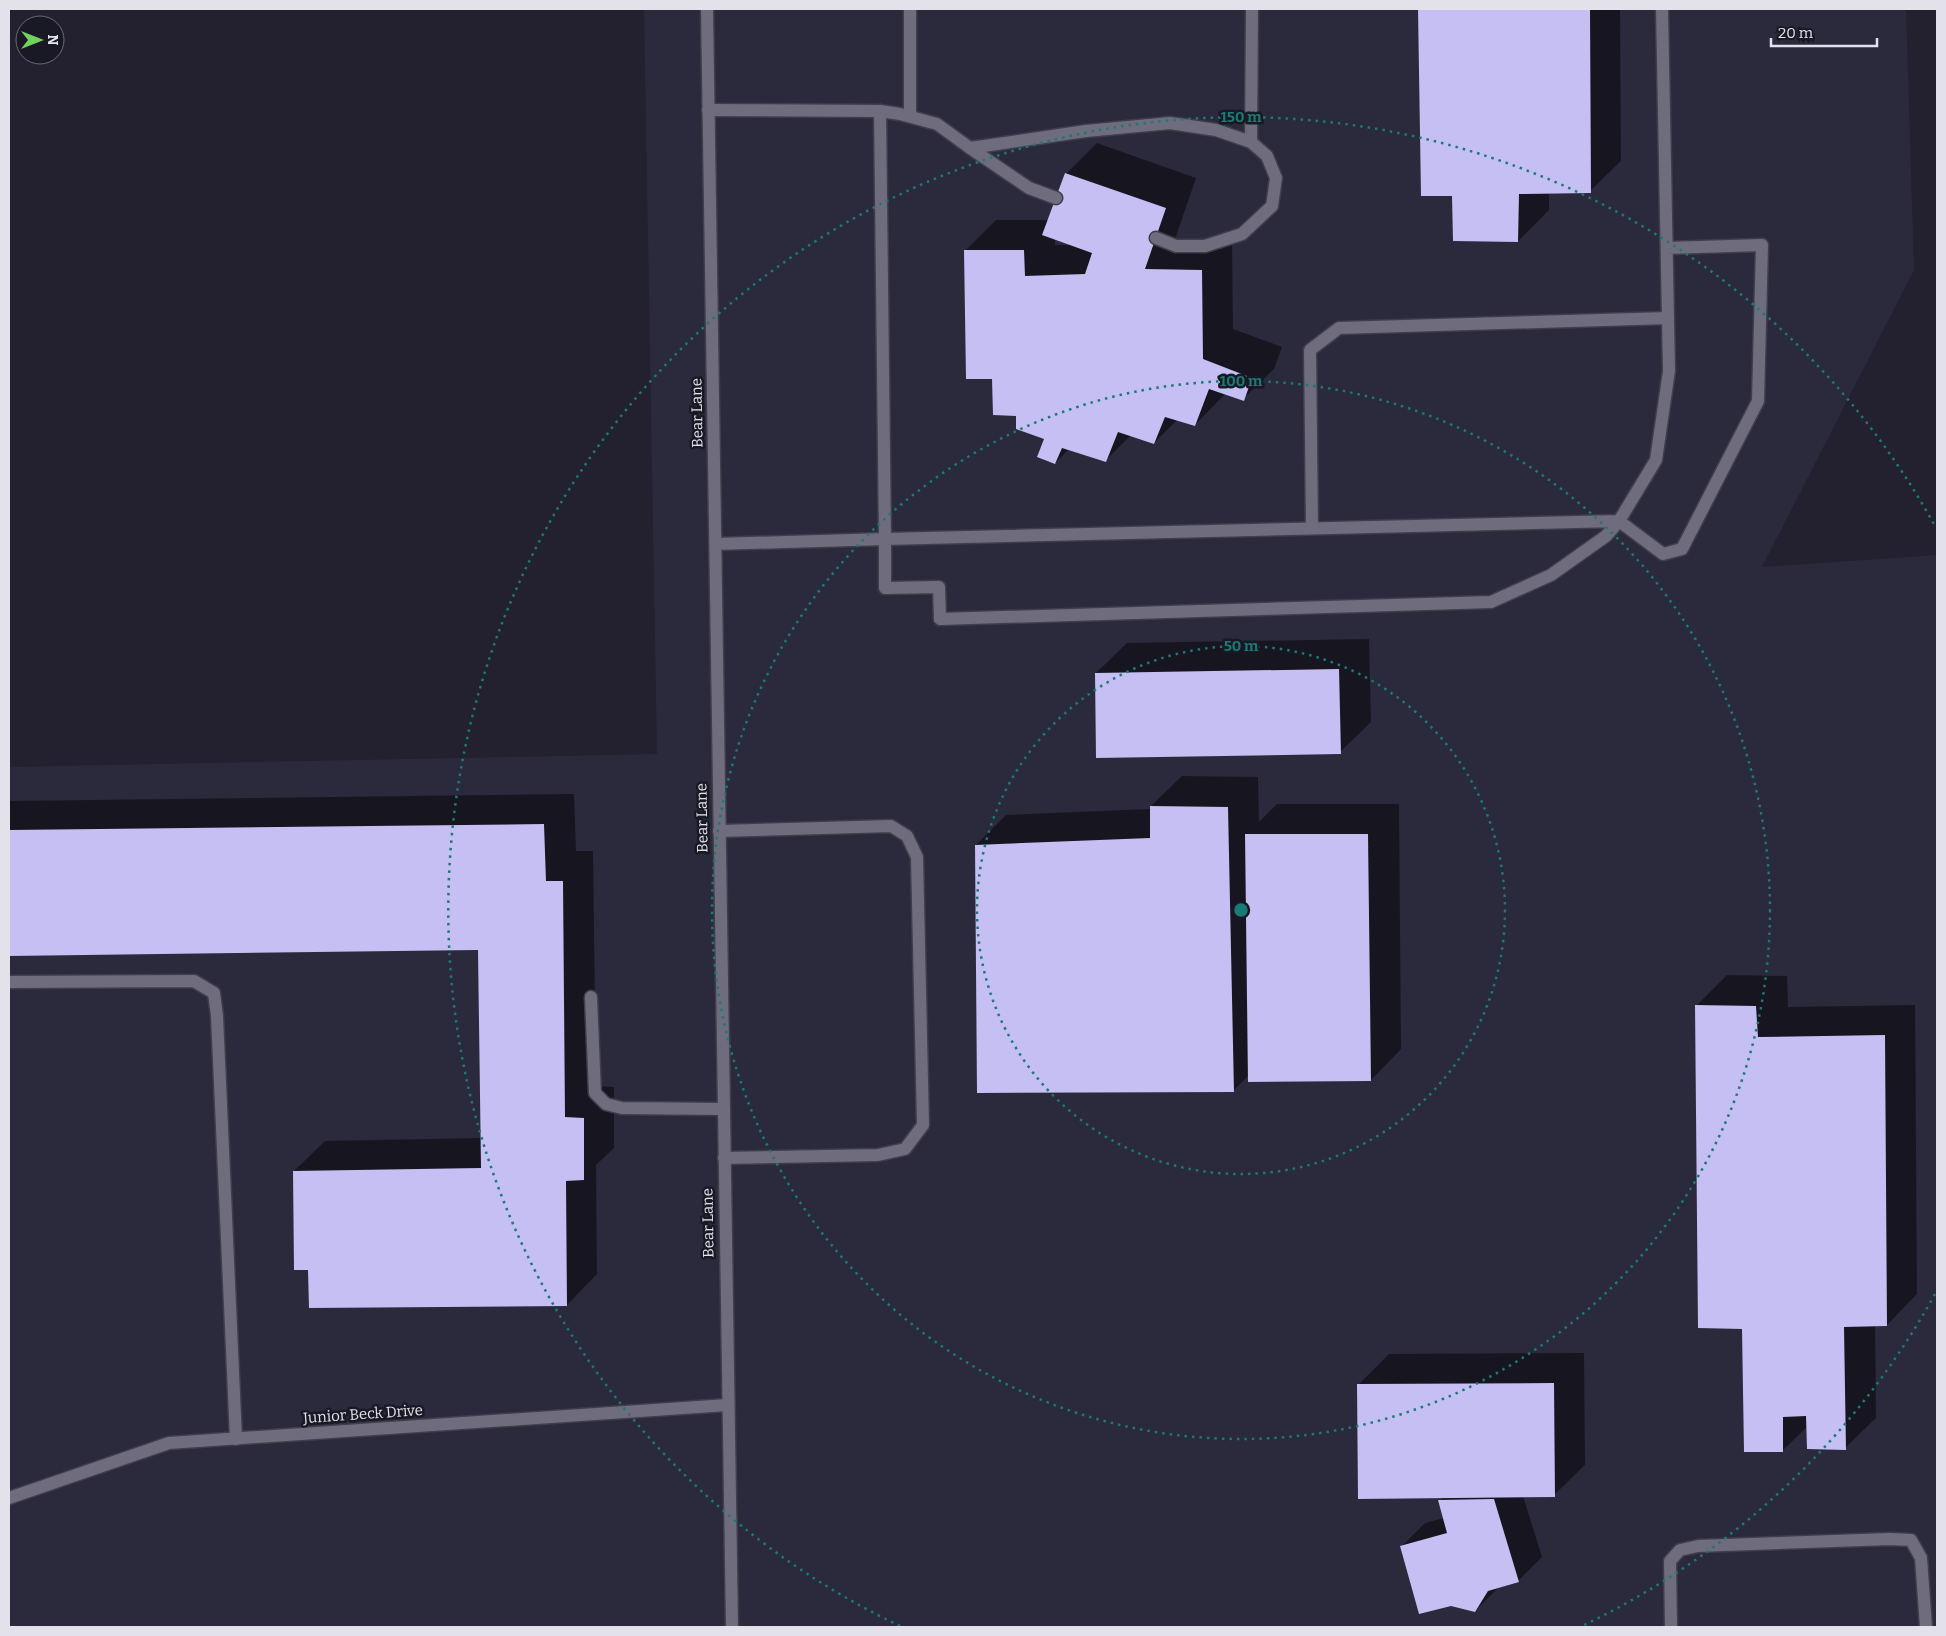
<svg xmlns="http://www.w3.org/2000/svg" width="1946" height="1636" font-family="Bitter,serif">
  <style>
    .built { fill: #2b293c }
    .shadow { fill: #0007; fill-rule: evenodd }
    .building { fill: #c5bff3 }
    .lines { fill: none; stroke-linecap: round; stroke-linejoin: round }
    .service-casing { stroke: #403e4a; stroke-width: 15 }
    .minor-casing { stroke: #403e4a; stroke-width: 15 }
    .tertiary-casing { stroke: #403e4a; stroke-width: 15 }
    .service { stroke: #6e6c7d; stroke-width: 12 }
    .minor { stroke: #6e6c7d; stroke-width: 12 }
    .tertiary { stroke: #6e6c7d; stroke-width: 12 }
    .ring { fill: none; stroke: #1a7b74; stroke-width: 2.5; stroke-dasharray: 2.5 5 }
    .labels { text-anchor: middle; stroke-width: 5; stroke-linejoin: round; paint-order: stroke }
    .street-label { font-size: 15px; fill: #e3e2eb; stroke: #191825 }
    .centre { fill: #1a7b74; stroke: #191825; stroke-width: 2.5 }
    .ring-label { font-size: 15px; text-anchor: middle; font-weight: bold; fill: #1a7b74; stroke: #191825; stroke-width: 5; stroke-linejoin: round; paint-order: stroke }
  </style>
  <rect width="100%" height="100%" fill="#23212f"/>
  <!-- built -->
  <polygon class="built" points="644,9 1906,9 1914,270 1762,567 1937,555 1937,1627 9,1627 9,767 657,754"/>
  <!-- shadow -->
  <g class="shadow">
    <polygon points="1419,9 1620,9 1621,161 1590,191 1549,192 1549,210 1518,241 1453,195 1422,195"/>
    <path d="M1097,143L1196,178L1175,239L1232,240L1233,329L1282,347L1274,369L1243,399L1225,394L1195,425L1178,419L1154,443L1131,435L1105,461L1069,449L1055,463L1045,438L1017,415L993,378L965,251L996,220H1049L1066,174ZM1055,239L1072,245H1055Z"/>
    <polygon points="1369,639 1371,722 1340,752 1096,673 1127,643"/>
    <polygon points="1182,776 1258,777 1259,822 1277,804 1399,804 1401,1049 1371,1080 1249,1075 1234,1090 976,845 1006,815 1151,809 1151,806"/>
    <polygon points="574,794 576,851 593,851 596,1086 614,1087 614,1148 596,1165 597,1274 567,1305 309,1269 294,1171 325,1141 482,1138 479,948 9,955 9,801"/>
    <polygon points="1727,975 1787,976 1788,1007 1915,1005 1917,1294 1887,1325 1875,1325 1876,1418 1845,1448 1808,1426 1782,1451 1744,1328 1696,1006"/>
    <polygon points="1584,1353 1585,1465 1554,1495 1523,1496 1542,1557 1518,1581 1498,1588 1475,1611 1401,1547 1425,1523 1444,1518 1439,1501 1443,1497 1358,1385 1389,1354"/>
  </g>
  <!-- building -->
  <g class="building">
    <polygon points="1418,9 1590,9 1591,193 1519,194 1518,242 1453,241 1452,196 1421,196"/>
    <polygon points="1065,173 1166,208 1145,269 1202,270 1203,359 1252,378 1244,401 1209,389 1195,426 1165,417 1154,444 1118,432 1106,462 1062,448 1055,464 1037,457 1044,439 1016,429 1016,416 993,415 992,379 966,379 964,250 1024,250 1025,276 1085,274 1092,253 1042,235"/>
    <polygon points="1339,669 1341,754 1096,758 1095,673"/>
    <polygon points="1150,806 1228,807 1234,1092 977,1093 975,845 1150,838"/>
    <polygon points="544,824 546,881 563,881 565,1117 584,1118 584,1180 566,1181 567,1306 309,1308 308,1270 294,1270 293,1171 481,1168 478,950 9,956 9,830"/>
    <polygon points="1245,834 1368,834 1371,1081 1248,1082"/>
    <polygon points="1695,1005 1756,1006 1758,1037 1885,1035 1887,1326 1844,1327 1846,1450 1807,1449 1806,1416 1783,1417 1783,1452 1744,1452 1742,1329 1698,1328"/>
    <polygon points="1554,1383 1555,1497 1358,1499 1357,1384"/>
    <polygon points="1494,1499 1519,1582 1488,1591 1475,1612 1451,1606 1419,1614 1400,1546 1447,1533 1438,1500"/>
  </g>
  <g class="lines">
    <defs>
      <g id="service">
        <polyline points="1662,9 1669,371 1656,460 1619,521 1606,536 1551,575 1491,602 940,619 939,587 885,588 885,539 1619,521 1663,554 1682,549 1758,401 1762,245 1667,248"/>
        <polyline points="708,110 880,111 900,114 937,124 970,148"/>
        <polyline points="910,116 910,9"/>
        <polyline points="1251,142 1252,9"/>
        <polyline points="1056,198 1029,188 970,148 1086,131 1170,123 1216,130 1251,142 1267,156 1276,178 1272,206 1242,234 1205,246 1176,246 1156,238"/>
        <polyline points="1312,528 1310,350 1339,328 1668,318"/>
        <polyline points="716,544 885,539 880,111"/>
        <polyline points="719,831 891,826 907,836 917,857 923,1125 905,1149 878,1155 724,1158"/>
        <polyline points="9,982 194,981 214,993 217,1016 236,1439"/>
        <polyline points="591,997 595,1093 606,1104 622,1108 723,1109"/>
        <polyline points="1671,1627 1670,1561 1680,1550 1698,1546 1890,1539 1911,1540 1921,1558 1926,1627"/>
      </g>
      <polyline id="minor" points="9,1498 169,1443 727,1405"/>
      <polyline id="tertiary" points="707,9 732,1627"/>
    </defs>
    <!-- service casing -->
    <use href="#service" class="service-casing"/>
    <!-- minor casing -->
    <use href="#minor" class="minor-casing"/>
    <!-- tertiary casing -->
    <use href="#tertiary" class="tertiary-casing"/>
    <!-- service -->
    <use href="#service" class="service"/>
    <!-- minor -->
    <use href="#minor" class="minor"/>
    <!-- tertiary -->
    <use href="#tertiary" class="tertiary"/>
  </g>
  <!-- distance rings -->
  <g class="ring">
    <circle cx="1241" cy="910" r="264"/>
    <circle cx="1241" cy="910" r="529"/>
    <path d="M1935 1294A793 793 0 0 1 1582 1626M900 1626A793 793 0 1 1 1935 526"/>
  </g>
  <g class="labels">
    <!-- street labels -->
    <g class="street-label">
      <text transform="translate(697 413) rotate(-91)" y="5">Bear Lane</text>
      <text transform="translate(702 818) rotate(-91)" y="5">Bear Lane</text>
      <text transform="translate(708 1223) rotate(-91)" y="5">Bear Lane</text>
      <text transform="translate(363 1414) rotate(-4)" y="5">Junior Beck Drive</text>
    </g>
  </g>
  <circle cx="1241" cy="910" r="8" class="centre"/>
  <g class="ring-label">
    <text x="1241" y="122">150 m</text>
    <text x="1241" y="386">100 m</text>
    <text x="1241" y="651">50 m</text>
  </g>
  <!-- border -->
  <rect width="1946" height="1636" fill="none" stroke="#e3e2eb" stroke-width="20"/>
  <!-- north arrow -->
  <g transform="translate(40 40) rotate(90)"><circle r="24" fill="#191825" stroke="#6a6974"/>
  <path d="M0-4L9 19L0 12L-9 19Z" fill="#73d25c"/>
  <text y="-8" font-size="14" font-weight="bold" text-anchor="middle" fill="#e3e2eb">N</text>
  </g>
  <!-- scale -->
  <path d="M1771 38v8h106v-8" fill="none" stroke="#e3e2eb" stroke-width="2.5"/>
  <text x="1778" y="38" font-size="15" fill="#e3e2eb" stroke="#191825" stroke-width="4" paint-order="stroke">20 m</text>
</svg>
